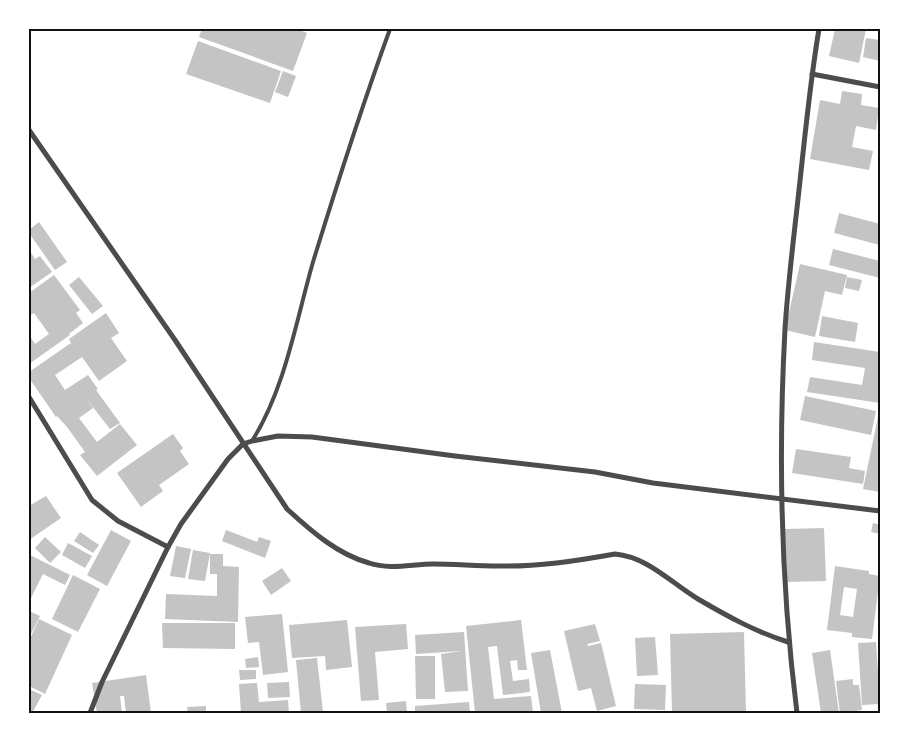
<svg xmlns="http://www.w3.org/2000/svg" width="909" height="742" font-family="Helvetica,sans-serif">
  <style>
    .building { fill: #c4c4c4; fill-rule: evenodd }
    .lines { fill: none; stroke-linecap: round; stroke-linejoin: round }
    .service { stroke: #4c4c4c; stroke-width: 4 }
    .minor { stroke: #4c4c4c; stroke-width: 5 }
    .neatline { fill: none; stroke: #111; stroke-width: 2 }
  </style>
  <rect width="100%" height="100%" fill="#fff"/>
  <!-- building -->
  <g class="building">
    <polygon points="202,29 297,29 307,33 293,71 199,37"/>
    <polygon points="835,29 866,29 859,63 829,56"/>
    <polygon points="866,38 880,40 880,61 863,57"/>
    <polygon points="198,41 281,71 270,103 186,74"/>
    <polygon points="283,71 296,76 288,97 275,92"/>
    <polygon points="842,91 862,94 861,105 879,108 876,130 856,126 852,147 873,151 869,170 810,159 820,100 840,104"/>
    <polygon points="839,213 880,224 880,245 834,233"/>
    <polygon points="39,222 67,262 55,270 29,233 29,230"/>
    <polygon points="833,249 880,261 880,278 829,265"/>
    <polygon points="29,250 35,259 40,256 52,272 29,288"/>
    <polygon points="800,264 847,275 842,295 825,291 815,337 785,330"/>
    <polygon points="54,275 80,310 76,313 83,323 69,334 70,335 29,364 29,335 35,344 49,334 34,313 29,316 29,293"/>
    <polygon points="79,277 103,306 92,314 69,285"/>
    <polygon points="847,277 862,280 859,291 845,288"/>
    <polygon points="106,313 119,333 111,338 127,361 99,381 82,357 55,375 65,390 88,375 98,389 96,390 120,423 110,429 85,397 93,408 79,418 97,442 120,424 137,445 97,476 80,455 85,452 67,427 57,416 56,417 29,378 29,372 71,343 69,339"/>
    <polygon points="822,316 858,323 855,342 819,336"/>
    <polygon points="814,342 880,352 880,403 807,392 810,377 862,385 865,368 812,360"/>
    <polygon points="805,396 876,411 871,435 800,420"/>
    <polygon points="879,412 880,412 880,492 863,489"/>
    <polygon points="173,434 183,448 180,451 189,464 159,485 163,491 141,507 117,473"/>
    <polygon points="796,449 851,457 849,468 865,471 863,484 792,473"/>
    <polygon points="46,496 61,518 29,540 29,506"/>
    <polygon points="873,523 880,525 880,534 871,532"/>
    <polygon points="824,528 826,581 787,582 785,529"/>
    <polygon points="111,530 131,541 107,586 87,575"/>
    <polygon points="226,530 257,542 259,537 271,541 265,558 222,541"/>
    <polygon points="80,532 99,545 93,553 74,541"/>
    <polygon points="45,537 61,552 50,563 35,548"/>
    <polygon points="68,543 92,556 85,568 62,555"/>
    <polygon points="176,546 191,549 185,578 170,576"/>
    <polygon points="193,550 210,553 205,581 188,579"/>
    <polygon points="210,554 223,554 223,566 239,567 238,622 165,619 166,594 217,596 217,574 210,574"/>
    <polygon points="30,555 70,575 65,585 43,574 29,602"/>
    <path d="M835,566L869,571V574L880,576L872,639L852,637V633L827,630ZM844,587L857,589L853,617L840,615Z"/>
    <polygon points="282,568 291,581 271,595 262,581"/>
    <polygon points="73,575 100,589 78,632 52,619"/>
    <polygon points="29,611 40,616 31,634 29,634"/>
    <polygon points="282,614 288,672 263,675 259,642 248,643 245,617"/>
    <polygon points="39,619 72,635 45,694 29,686 29,641"/>
    <polygon points="347,620 352,667 326,670 325,656 292,658 289,625"/>
    <polygon points="521,620 527,670 518,670 517,660 510,661 513,681 529,679 530,692 503,695 497,646 488,647 494,699 531,696 533,713 475,713 466,626"/>
    <polygon points="162,623 235,623 235,649 163,648"/>
    <polygon points="406,624 408,649 375,652 379,700 361,701 355,627"/>
    <polygon points="595,624 600,641 587,644 588,646 601,643 616,706 597,711 591,688 578,691 564,631"/>
    <polygon points="464,632 468,691 445,692 441,654 462,651 416,654 415,635"/>
    <polygon points="744,632 746,713 672,713 670,634"/>
    <polygon points="655,637 658,675 637,676 635,638"/>
    <polygon points="876,642 880,704 862,705 858,643"/>
    <polygon points="550,650 562,713 541,713 531,653"/>
    <polygon points="830,650 839,713 821,713 812,653"/>
    <polygon points="415,656 435,656 435,699 416,699"/>
    <polygon points="258,657 259,667 246,668 245,659"/>
    <polygon points="317,658 323,712 301,713 296,660"/>
    <polygon points="239,670 256,670 256,679 240,680"/>
    <polygon points="146,675 151,713 126,713 124,696 120,696 122,713 97,713 92,683"/>
    <polygon points="853,679 853,685 859,685 862,710 840,713 836,681"/>
    <polygon points="289,682 290,697 268,698 267,683"/>
    <polygon points="257,683 259,702 288,700 289,713 241,713 239,684"/>
    <polygon points="635,684 666,685 665,710 634,709"/>
    <polygon points="29,689 42,695 32,713 29,713"/>
    <polygon points="406,701 407,713 387,713 386,703"/>
    <polygon points="469,702 470,713 415,713 415,706"/>
    <polygon points="206,706 206,713 188,713 187,707"/>
  </g>
  <g class="lines">
    <!-- service -->
    <path class="service" d="M252,441C285,389 296,321 313,262C337,184 362,106 390,29"/>
    <!-- minor -->
    <g class="minor">
      <polyline points="812,74 880,87"/>
      <path d="M29,130L175,340L287,509C311,531 337,554 369,563C390,570 412,564 433,564C455,564 476,566 498,566C537,567 576,561 615,554C648,557 671,583 698,599C727,616 756,632 788,642"/>
      <polyline points="29,397 92,500 118,521 168,547"/>
      <polyline points="90,713 102,682 168,547 181,524 228,459 243,444 252,441 278,436 312,437 455,456 595,472 653,483 880,511"/>
      <path d="M797,713C781,586 778,457 785,329C788,282 794,236 799,190C805,136 810,82 819,29"/>
    </g>
  </g>
  <!-- border -->
  <rect width="909" height="742" fill="none" stroke="#ffffff" stroke-width="60"/>
  <rect x="30" y="30" width="849" height="682" class="neatline"/>
</svg>
